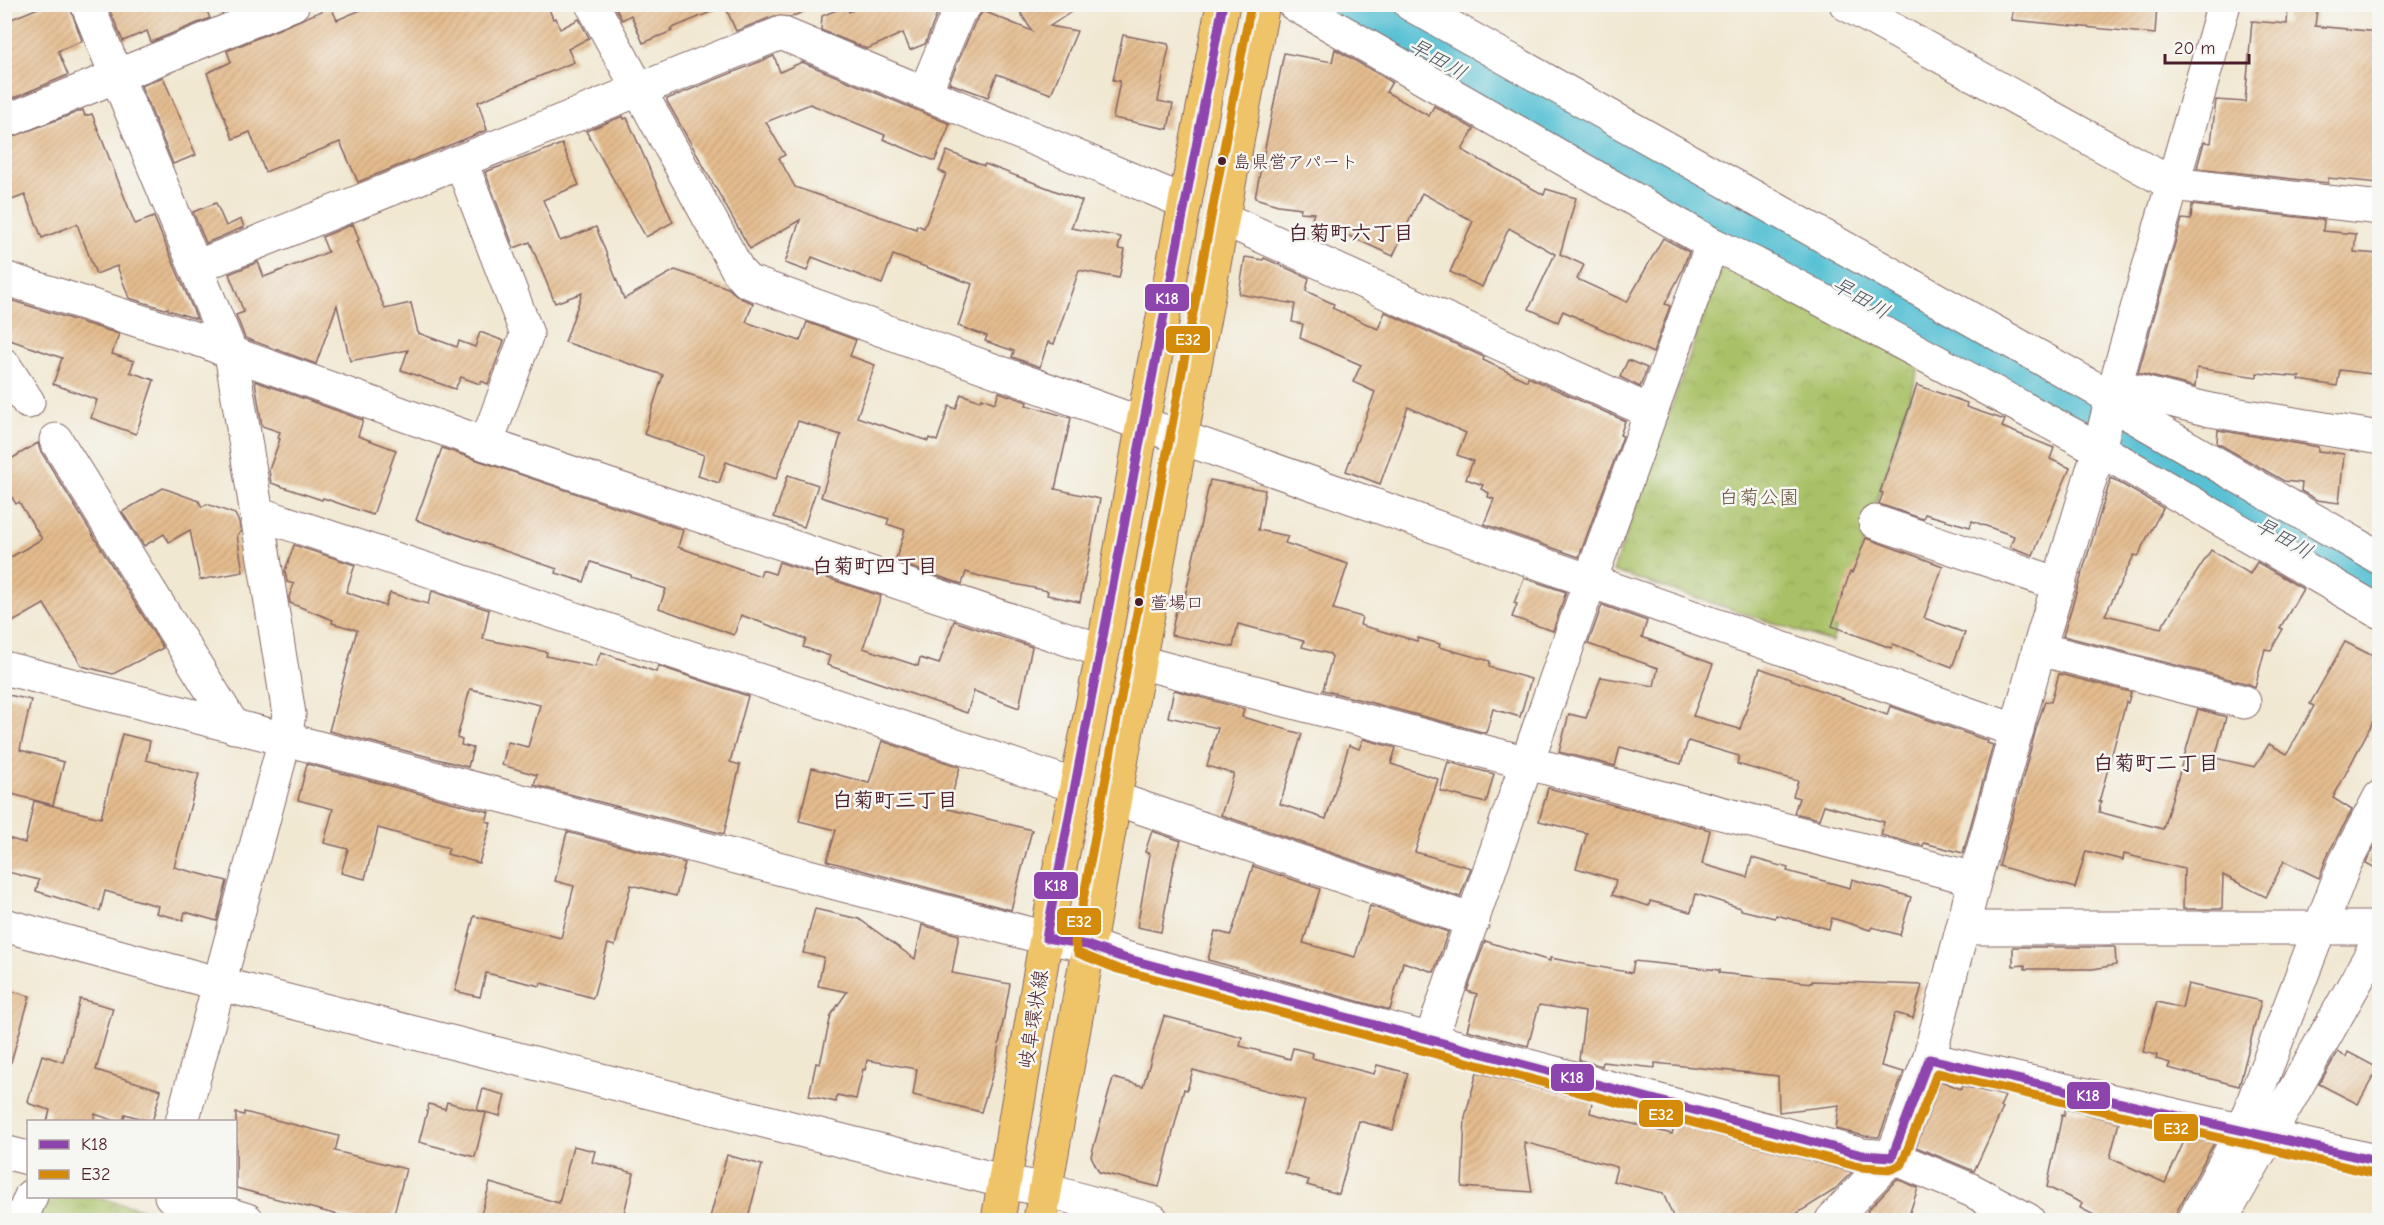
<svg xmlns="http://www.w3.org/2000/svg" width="2384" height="1225" font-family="'Comic Neue','Klee One',sans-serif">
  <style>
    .park { fill: url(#park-crowns); stroke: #7a7048; stroke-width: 1.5 }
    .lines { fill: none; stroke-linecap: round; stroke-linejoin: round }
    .river { stroke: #58c1d4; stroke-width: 51 }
    .building { fill: url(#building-hatch) }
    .minor-casing { stroke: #846565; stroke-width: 35 }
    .major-casing { stroke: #846565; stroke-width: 35 }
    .minor { stroke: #fff; stroke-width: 33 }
    .major { stroke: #efc469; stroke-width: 33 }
    .bus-1-casing { stroke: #f6f6f2; stroke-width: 14 }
    .bus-2-casing { stroke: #f6f6f2; stroke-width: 14 }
    .bus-1 { stroke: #8e44ad; stroke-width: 9 }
    .bus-2 { stroke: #d48b09; stroke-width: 9 }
    .bus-dot { fill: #4a1f2b; stroke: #f6f6f2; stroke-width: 2 }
    .labels { text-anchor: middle; stroke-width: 5; stroke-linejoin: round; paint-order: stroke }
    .bus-label { font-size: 18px; fill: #4a1f2b; stroke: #f6f6f2; text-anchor: start }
    .park-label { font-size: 20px; fill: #66503d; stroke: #f6f6f2 }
    .street-label { font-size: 20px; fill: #4a1f2b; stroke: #f6f6f2 }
    .water-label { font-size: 21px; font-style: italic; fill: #4f5866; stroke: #f6f6f2 }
    .neighbourhood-label { font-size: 21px; font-weight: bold; fill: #4a1f2b; stroke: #f6f6f2 }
    .line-badge { stroke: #f6f6f2; stroke-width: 2 }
    .badge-label { font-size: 16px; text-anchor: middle; font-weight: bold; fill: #fff }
  </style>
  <defs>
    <pattern id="park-crowns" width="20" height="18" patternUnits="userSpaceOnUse" patternTransform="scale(1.5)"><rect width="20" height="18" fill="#a9c166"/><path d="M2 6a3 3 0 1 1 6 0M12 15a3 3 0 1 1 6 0" fill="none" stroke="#93a559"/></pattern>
    <pattern id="building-hatch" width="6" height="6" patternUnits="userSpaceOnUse" patternTransform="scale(1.5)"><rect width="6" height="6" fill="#e4bc8e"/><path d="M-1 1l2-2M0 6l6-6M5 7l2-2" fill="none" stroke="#c5a17b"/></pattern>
  </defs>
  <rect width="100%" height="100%" fill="#f6f6f2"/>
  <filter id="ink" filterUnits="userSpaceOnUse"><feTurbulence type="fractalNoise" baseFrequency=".0167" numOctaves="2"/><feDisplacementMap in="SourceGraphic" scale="12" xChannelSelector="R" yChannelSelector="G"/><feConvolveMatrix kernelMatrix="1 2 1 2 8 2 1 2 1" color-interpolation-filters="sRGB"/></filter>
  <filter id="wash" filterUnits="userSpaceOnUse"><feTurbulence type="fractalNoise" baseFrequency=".008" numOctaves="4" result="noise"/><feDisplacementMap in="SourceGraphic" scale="24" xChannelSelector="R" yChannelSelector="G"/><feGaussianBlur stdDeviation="1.35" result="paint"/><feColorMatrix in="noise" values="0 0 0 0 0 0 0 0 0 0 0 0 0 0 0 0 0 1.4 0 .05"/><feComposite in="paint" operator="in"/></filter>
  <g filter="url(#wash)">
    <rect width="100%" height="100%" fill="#f1e8d2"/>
    <!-- park -->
    <g class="park">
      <polygon points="1724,259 1921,362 1832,642 1613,571"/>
      <polygon points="46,1196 95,1197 183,1220 37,1220"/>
    </g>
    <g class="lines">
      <!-- river -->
      <polyline class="river" points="1343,4 2072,415 2380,592"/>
    </g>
    <g id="blocks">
      <!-- building -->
      <g class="building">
        <polygon points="48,4 69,4 82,41 58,51 68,75 4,102 4,22"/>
        <polygon points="126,4 204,4 210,18 151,42 147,31 123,41 110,11"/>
        <polygon points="375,4 547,4 553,19 556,18 560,29 579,19 589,38 568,49 574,62 478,102 487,130 358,182 340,142 265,172 250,132 233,139 207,73 231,62 227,51 331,7 337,20"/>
        <polygon points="614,4 820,4 820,5 791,17 774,16 736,31 725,6 670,29 672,31 643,43 631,15 622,20"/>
        <polygon points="865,4 941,4 925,44 910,50 903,33 867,49 821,30 822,16 846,6 849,12"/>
        <polygon points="1015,4 1083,4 1050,26 1077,31 1051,94 997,74 988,97 949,83 975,22 983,11 1032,31"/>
        <polygon points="2013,4 2157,4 2155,34 2012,20"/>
        <polygon points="2288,8 2317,10 2315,26 2379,32 2379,183 2328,178 2328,183 2197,168 2204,142 2211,143 2216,100 2245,102 2252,21 2287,24"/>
        <polygon points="1123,35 1168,44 1169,47 1158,101 1173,104 1168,129 1113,118 1120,81 1113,80"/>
        <polygon points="1335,49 1392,82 1386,92 1429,116 1434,106 1474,129 1462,150 1544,195 1546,189 1576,198 1560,254 1584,265 1577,279 1627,302 1663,238 1689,252 1682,271 1665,304 1670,306 1653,353 1563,311 1558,322 1529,309 1555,254 1509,228 1482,287 1450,272 1473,221 1422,193 1393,256 1312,219 1314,213 1300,212 1301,208 1278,205 1255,198 1284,53 1332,62"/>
        <polygon points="774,56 780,72 802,62 950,124 935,161 883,139 885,135 810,104 766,122 785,155 779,158 795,187 916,229 917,225 924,228 946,174 939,171 947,151 984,166 985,164 1082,201 1071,228 1121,237 1118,249 1125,250 1119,278 1079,270 1054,344 1048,342 1040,367 1012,357 1014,351 985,341 987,336 958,326 972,284 893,255 882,284 812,257 807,271 785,263 800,220 750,249 667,101 667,99"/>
        <polygon points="163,77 196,155 173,164 141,86"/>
        <polygon points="83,110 85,116 92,114 135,224 154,217 197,319 168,310 168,308 165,309 129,298 117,266 96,274 77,224 42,238 25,195 4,203 4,140"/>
        <polygon points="623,116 624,119 627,118 673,222 646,237 586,131"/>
        <polygon points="562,144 579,185 543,200 560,241 596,227 624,299 675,270 728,288 740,298 753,303 746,322 800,341 807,322 856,340 850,356 875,365 857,417 928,441 929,438 937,441 949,406 956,409 961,394 980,401 982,398 995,403 999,392 1027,402 1026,405 1071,418 1055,489 1100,499 1080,602 1047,595 1048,591 986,578 966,572 962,584 895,562 905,530 887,524 889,519 821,497 841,435 798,421 776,479 726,462 719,483 698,476 704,455 644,434 663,375 565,342 582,293 555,303 530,242 514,248 485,172"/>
        <polygon points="216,203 226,226 241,219 244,227 206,243 193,212"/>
        <polygon points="2192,205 2324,220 2323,231 2356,234 2354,252 2379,254 2379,368 2373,367 2372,374 2340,370 2337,386 2299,380 2300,377 2257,373 2257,377 2197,368 2195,387 2138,373 2182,219 2191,220"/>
        <polygon points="353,224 359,240 357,241 385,309 411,303 418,333 457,347 459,341 475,347 480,332 504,341 488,384 481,381 480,384 461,377 455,389 401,370 408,350 350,361 337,305 316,364 245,338 236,315 244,312 229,274 258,262 264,277 328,252 322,237"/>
        <polygon points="1245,257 1263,260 1264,258 1309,278 1306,291 1334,304 1332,308 1378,329 1385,312 1484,357 1483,360 1527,381 1528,377 1625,421 1620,435 1623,436 1579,557 1484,524 1494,499 1488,497 1489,493 1481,489 1483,485 1466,479 1473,461 1457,455 1466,433 1408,407 1380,484 1346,471 1375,392 1353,382 1361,365 1300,338 1303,324 1292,322 1295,304 1239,294"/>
        <polygon points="4,298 119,334 112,354 134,361 130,372 154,380 136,434 91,418 97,400 53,384 62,358 4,338"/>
        <polygon points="1628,360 1647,368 1640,387 1620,377"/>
        <polygon points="255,381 363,420 358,436 396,450 373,515 323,498 322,500 271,483 269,470 280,439 278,438 280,432 262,426"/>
        <polygon points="1917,385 1967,403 1966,407 2005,420 2002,427 2054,448 2050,459 2070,468 2033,555 2010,547 2014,536 1972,521 1970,527 1925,514 1923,519 1879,504 1883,493 1880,492"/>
        <polygon points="2218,430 2318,447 2318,451 2344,454 2339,503 2317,500 2301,491 2302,483 2284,481 2217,443"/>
        <polygon points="38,443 40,450 163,648 113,674 82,666 44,604 4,627 4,561 42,539 19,502 16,504 4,485 4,463"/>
        <polygon points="442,448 683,530 678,547 760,576 762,570 775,574 779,562 881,596 863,648 918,666 920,658 939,664 954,621 1032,647 1019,708 974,691 967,713 827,665 830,656 803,647 806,639 741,615 734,635 659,608 666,589 631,577 631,575 591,562 584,582 556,573 557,569 416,520"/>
        <polygon points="788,475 818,485 804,527 774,517"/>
        <polygon points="2111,478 2163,508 2142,547 2139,556 2134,555 2105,615 2161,628 2211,550 2250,574 2257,562 2303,589 2280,628 2283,629 2271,650 2265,649 2255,687 2249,684 2063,636"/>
        <polygon points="1210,480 1265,490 1258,530 1288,536 1285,543 1348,564 1333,609 1362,617 1360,625 1417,641 1418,638 1440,644 1439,647 1490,661 1489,667 1531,679 1520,717 1493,709 1486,733 1323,690 1332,657 1330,654 1302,647 1304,641 1238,624 1233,647 1171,635 1177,605 1183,606"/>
        <polygon points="163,488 199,501 202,507 207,504 235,514 239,522 241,532 237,535 243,572 200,580 190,530 169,542 164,534 144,546 122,512"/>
        <polygon points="1866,538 1943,566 1924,618 1965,633 1952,667 1893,644 1891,648 1832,626 1850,572 1852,573"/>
        <polygon points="294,545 355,565 346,592 385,606 390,593 428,604 432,591 489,610 483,639 547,652 546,656 595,667 601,652 656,672 658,666 748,696 730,762 740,765 724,834 534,785 537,775 502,765 508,742 528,747 540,705 470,689 457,738 462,740 461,745 473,748 468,767 329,731 357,630 332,623 333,620 290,603 289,597 294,584 287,582 285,571"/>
        <polygon points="1524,578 1566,592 1553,631 1512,617 1517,604 1514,603"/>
        <polygon points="1602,605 1647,621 1642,637 1713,664 1693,716 1740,729 1760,668 1887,715 1890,706 1988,741 1987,743 1993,745 1963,853 1924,843 1923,846 1881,835 1884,822 1824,805 1819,819 1794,813 1799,798 1793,796 1798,781 1737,764 1739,756 1688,741 1681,764 1620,747 1615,766 1559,752 1569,714 1586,718 1601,677 1654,686 1658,668 1588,644"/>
        <polygon points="2345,642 2379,659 2379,710 2333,798 2352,810 2328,854 2319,878 2284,861 2266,897 2223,875 2222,909 2183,909 2184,869 2124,854 2123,860 2086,851 2075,888 1999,866 2036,729 2045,701 2051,702 2059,674 2131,692 2128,703 2126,702 2099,802 2101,802 2099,812 2163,829 2198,709 2226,717 2215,758 2255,767 2269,744 2287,754 2314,706 2310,704"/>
        <polygon points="1174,690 1244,709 1242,717 1302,734 1280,804 1326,819 1349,745 1359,749 1363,739 1396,748 1391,764 1438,779 1415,852 1471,868 1460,897 1221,815 1234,774 1207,766 1218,728 1168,717"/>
        <polygon points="4,694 31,700 20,750 64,762 53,805 4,792"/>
        <polygon points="122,734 150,741 146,760 199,774 174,867 227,881 217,921 185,912 183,920 156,913 158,906 105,891 100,911 36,891 39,880 4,871 4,837 25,843 34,801 101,818"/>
        <polygon points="882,741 960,767 948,809 1032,830 1011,910 827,861 836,830 799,821 812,768 869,783"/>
        <polygon points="1448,762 1494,774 1486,803 1440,791"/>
        <polygon points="307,764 489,812 486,821 491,823 479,863 447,854 449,848 378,828 365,879 341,873 348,849 324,843 333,809 298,800"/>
        <polygon points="1548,788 1710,830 1702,864 1747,877 1752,858 1788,868 1787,871 1850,888 1852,879 1911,897 1900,935 1872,927 1870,930 1832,918 1829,929 1776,915 1775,918 1741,910 1741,908 1696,894 1691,912 1650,901 1649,906 1612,895 1616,880 1576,868 1587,833 1539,821"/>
        <polygon points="1152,831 1181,841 1175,857 1161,932 1137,927 1150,854 1145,852"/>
        <polygon points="567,832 685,863 676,896 631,885 615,946 608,944 593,998 541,983 540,986 486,973 480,997 455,991 474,916 561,938 574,886 555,881"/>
        <polygon points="2379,838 2379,870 2366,863"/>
        <polygon points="1253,866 1320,889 1303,943 1355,957 1370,906 1448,932 1434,972 1403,962 1390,1010 1208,960 1215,931 1231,935"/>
        <polygon points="815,909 859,919 915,959 922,925 959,935 952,973 1010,984 995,1066 981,1112 913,1095 917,1069 867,1060 865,1070 863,1069 856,1099 837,1095 836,1102 809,1096 816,1063 820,1064 831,1015 847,992 818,986 824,957 803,953"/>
        <polygon points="1485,941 1550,961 1550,958 1632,973 1634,961 1719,970 1719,973 1812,983 1812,981 1922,985 1913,1018 1895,1013 1881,1066 1904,1072 1879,1137 1865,1136 1836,1129 1839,1105 1779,1112 1778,1076 1655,1063 1655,1068 1603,1062 1602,1066 1579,1060 1585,1012 1539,1005 1528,1046 1467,1030 1477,994 1467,991"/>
        <polygon points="2013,947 2115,947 2116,965 2093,969 2025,969 2025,965 2013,966"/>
        <polygon points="2188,984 2261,1001 2239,1086 2168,1068 2170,1063 2156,1059 2157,1055 2143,1052 2157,1002 2182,1008"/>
        <polygon points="4,989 30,996 11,1062 4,1061"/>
        <polygon points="80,999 113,1008 96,1070 161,1090 152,1122 125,1114 123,1122 118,1122 95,1114 93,1122 47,1122 50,1110 30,1104 28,1101 42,1055 63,1062"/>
        <polygon points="1164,1016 1242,1037 1240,1046 1290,1059 1293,1048 1313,1053 1312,1058 1374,1074 1377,1065 1408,1073 1393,1130 1359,1121 1339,1194 1307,1185 1309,1180 1285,1173 1305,1101 1193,1070 1187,1090 1184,1089 1159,1187 1099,1172 1091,1156 1113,1078 1143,1086"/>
        <polygon points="2338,1052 2346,1057 2348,1052 2378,1068 2358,1104 2319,1084"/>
        <polygon points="1477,1072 1592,1102 1590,1113 1672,1134 1675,1124 1852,1172 1833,1191 1785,1221 1675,1221 1663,1193 1613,1181 1617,1167 1524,1142 1532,1192 1462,1187 1465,1117"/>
        <polygon points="1941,1081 1961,1089 1962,1086 2005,1096 2000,1107 2003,1108 1974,1171 1916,1147"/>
        <polygon points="483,1089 505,1095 500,1116 477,1110"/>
        <polygon points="447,1102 486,1113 475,1157 419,1142 429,1104 445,1109"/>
        <polygon points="2065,1109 2119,1122 2110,1158 2165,1183 2186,1137 2214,1143 2177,1211 2175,1221 2106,1221 2080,1208 2082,1203 2047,1187 2062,1115 2064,1116"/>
        <polygon points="244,1112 339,1136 335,1151 406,1169 392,1221 361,1221 236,1188 236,1113 244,1115"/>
        <polygon points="573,1146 595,1151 592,1162 634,1173 622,1221 479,1221 490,1183 559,1203"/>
        <polygon points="727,1155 762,1165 747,1221 709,1221"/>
        <polygon points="1897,1179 1918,1188 1907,1221 1887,1221 1871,1215 1867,1211"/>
      </g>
    </g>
  </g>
  <g filter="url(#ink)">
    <use href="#blocks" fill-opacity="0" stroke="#846565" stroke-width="1.5"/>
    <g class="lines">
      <defs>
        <g id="minor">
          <polyline points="87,4 231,353 289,714 285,739 182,1122"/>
          <polyline points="592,4 739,272 747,281 1126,418 2017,731"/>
          <polyline points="1294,4 1712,244 1755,264 2099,449 2380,612"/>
          <polyline points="1410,4 2112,398 2133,416 2380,558"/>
          <polyline points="1846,4 2172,184 2380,208"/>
          <polyline points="925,92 959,11 966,4"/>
          <polyline points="4,122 293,4"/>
          <polyline points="461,162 527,334 486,444"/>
          <polyline points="1224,219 1651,412"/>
          <polyline points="196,267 781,33 1185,202"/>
          <polyline points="4,278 206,342 231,353 486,444 1103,651"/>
          <polyline points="4,365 28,402"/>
          <polyline points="2115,386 2210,410 2380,438"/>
          <polyline points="56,440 234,727"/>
          <polyline points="257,513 1076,786"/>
          <polyline points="1875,522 2059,584"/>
          <polyline points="2039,649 2244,702"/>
          <polyline points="1139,662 1975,879"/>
          <polyline points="4,668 285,739 1034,935 1087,945 1121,957 1862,1155 1892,1157 1971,1190 2028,1220"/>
          <polyline points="1116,799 1473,921"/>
          <polyline points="4,925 220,984 1006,1182 1046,1190 1152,1220"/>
          <polyline points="1963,928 2380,928"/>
          <polyline points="1431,1039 1590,581 1712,244"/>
          <polyline points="1929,1059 2380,1162"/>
          <polyline points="4,1152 28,1158"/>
          <polyline points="171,1196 247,1220"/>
          <polyline points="21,1220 31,1196"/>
          <polyline points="1832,1220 1892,1157 1929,1059 1975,879 2039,649 2099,449 2115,386 2224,4"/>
          <polyline points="2194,1220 2242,1131 2345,863 2380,797"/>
          <polyline points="2221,1220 2380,939"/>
        </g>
        <g id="major">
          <polyline points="998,1220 1046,938 1103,651 1143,422 1223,4"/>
          <polyline points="1040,1220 1139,662 1263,4"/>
        </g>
      </defs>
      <!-- minor casing -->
      <use href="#minor" class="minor-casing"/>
      <!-- major casing -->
      <use href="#major" class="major-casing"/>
      <!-- minor -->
      <use href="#minor" class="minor"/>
      <!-- major -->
      <use href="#major" class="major"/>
      <defs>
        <polyline id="bus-1" points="1223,4 1046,938 1087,945 1121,957 1862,1155 1892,1157 1929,1059 2380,1162"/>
        <polyline id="bus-2" points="1251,4 1075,943 1078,953 1118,969 1860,1167 1892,1169 1902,1164 1937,1073 2377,1174"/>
      </defs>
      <!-- bus-1 casing -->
      <use href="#bus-1" class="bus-1-casing"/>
      <!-- bus-2 casing -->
      <use href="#bus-2" class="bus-2-casing"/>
      <!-- bus-1 -->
      <use href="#bus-1" class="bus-1"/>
      <!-- bus-2 -->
      <use href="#bus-2" class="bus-2"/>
    </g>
  </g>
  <!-- markers -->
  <g class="bus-dot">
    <circle cx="1222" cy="161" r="5"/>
    <circle cx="1139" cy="602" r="5"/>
  </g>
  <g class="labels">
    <!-- bus labels -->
    <g class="bus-label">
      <text x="1233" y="168">島県営アパート</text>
      <text x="1150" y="609">萱場口</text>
    </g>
    <!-- park labels -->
    <g class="park-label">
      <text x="1759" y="504">白菊公園</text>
    </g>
    <!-- street labels -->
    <g class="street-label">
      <text transform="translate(1033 1019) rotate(-81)" y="7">岐阜環状線</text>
    </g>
    <!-- water labels -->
    <g class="water-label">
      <text transform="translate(1438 59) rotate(30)" y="7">早田川</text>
      <text transform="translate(1861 298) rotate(30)" y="7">早田川</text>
      <text transform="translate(2284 538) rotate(30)" y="7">早田川</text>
    </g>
    <!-- neighbourhood labels -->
    <g class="neighbourhood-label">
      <text x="1351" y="240">白菊町六丁目</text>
      <text x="875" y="573">白菊町四丁目</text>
      <text x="2156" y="770">白菊町二丁目</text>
      <text x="895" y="807">白菊町三丁目</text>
    </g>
  </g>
  <g class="line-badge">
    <rect x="1144" y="283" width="46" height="29" rx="6" fill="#8e44ad"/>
    <rect x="1165" y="325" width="46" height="29" rx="6" fill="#d48b09"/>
    <rect x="1033" y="871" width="46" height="29" rx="6" fill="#8e44ad"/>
    <rect x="1056" y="907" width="46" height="29" rx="6" fill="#d48b09"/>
    <rect x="1550" y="1063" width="45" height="29" rx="6" fill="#8e44ad"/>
    <rect x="2066" y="1081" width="45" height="29" rx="6" fill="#8e44ad"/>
    <rect x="1638" y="1099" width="46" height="29" rx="6" fill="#d48b09"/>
    <rect x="2153" y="1113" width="46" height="29" rx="6" fill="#d48b09"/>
  </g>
  <g class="badge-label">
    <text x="1167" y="304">K18</text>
    <text x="1188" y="345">E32</text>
    <text x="1056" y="891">K18</text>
    <text x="1079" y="927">E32</text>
    <text x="1572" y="1083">K18</text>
    <text x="2088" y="1101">K18</text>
    <text x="1661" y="1120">E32</text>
    <text x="2176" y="1134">E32</text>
  </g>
  <!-- margin -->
  <rect width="2384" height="1225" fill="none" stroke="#f6f6f2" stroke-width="24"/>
  <!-- legend -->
  <rect x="27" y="1120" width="210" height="78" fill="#f6f6f2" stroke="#b1a0a2" stroke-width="1.5"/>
  <rect x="39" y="1140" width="30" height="9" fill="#8e44ad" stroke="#b1a0a2" stroke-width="1.5"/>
  <text x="81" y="1150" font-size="18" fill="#4a1f2b">K18</text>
  <rect x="39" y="1170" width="30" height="9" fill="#d48b09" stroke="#b1a0a2" stroke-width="1.5"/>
  <text x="81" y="1180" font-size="18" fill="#4a1f2b">E32</text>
  <!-- scale -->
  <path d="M2165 54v9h84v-9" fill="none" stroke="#4a1f2b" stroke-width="3"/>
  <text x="2174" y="54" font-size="18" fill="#4a1f2b" stroke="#f6f6f2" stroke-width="4.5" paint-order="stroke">20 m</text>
</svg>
